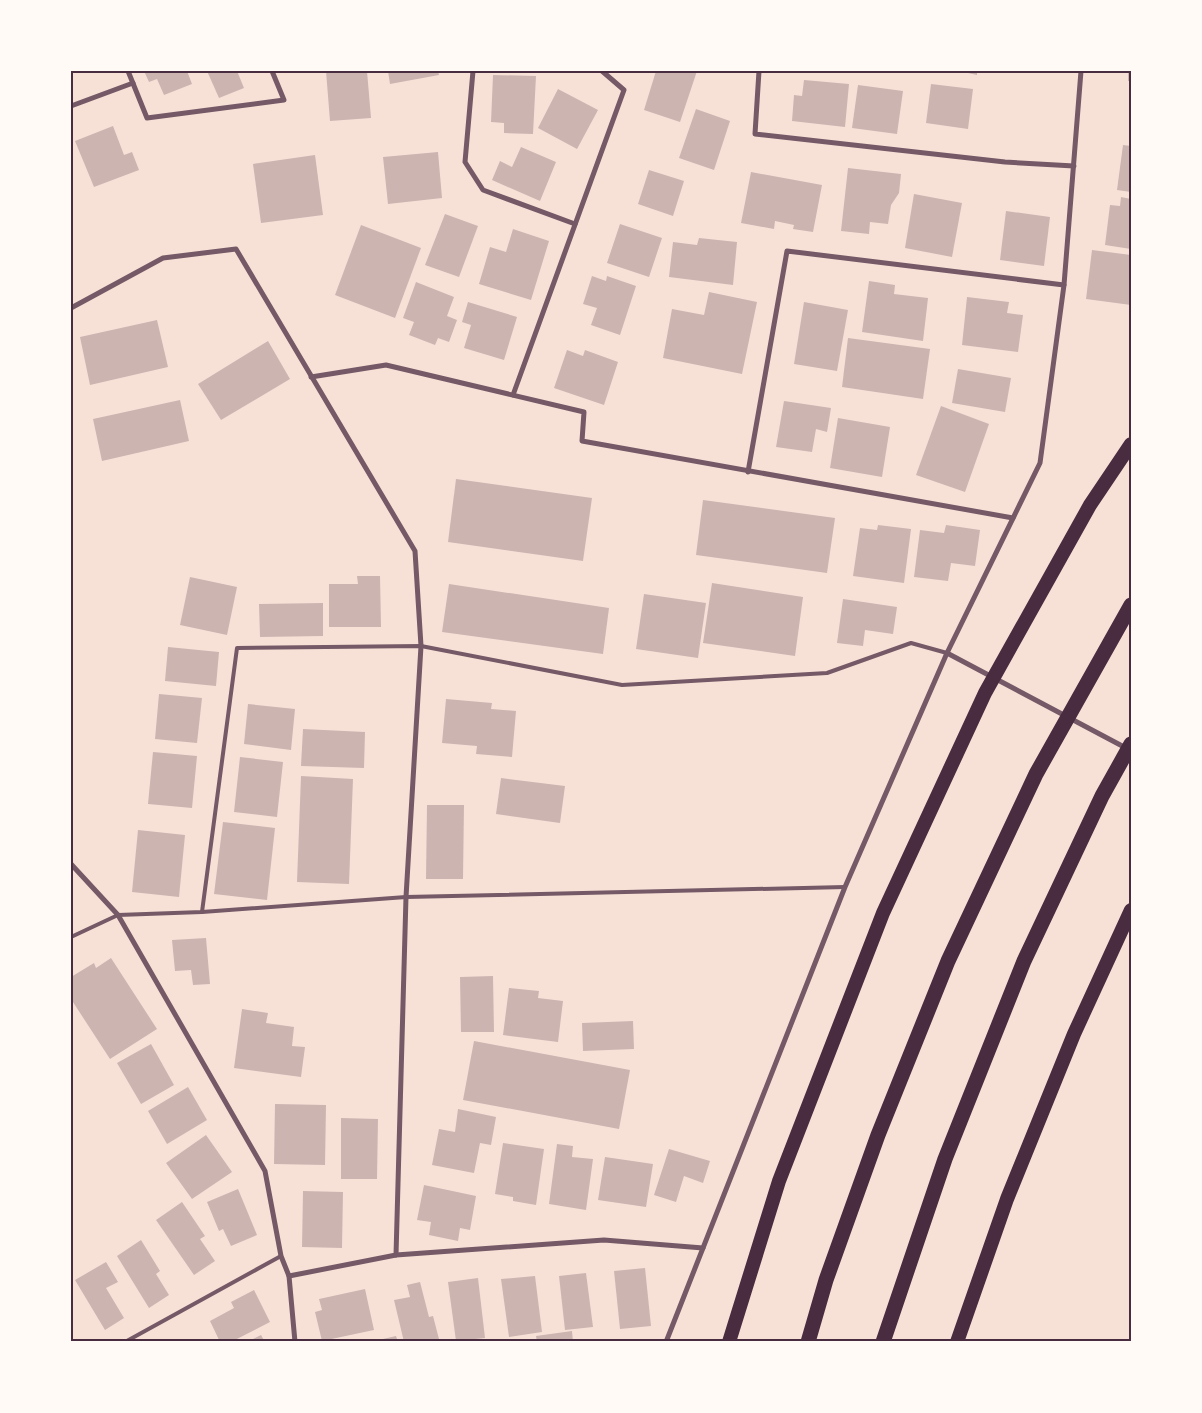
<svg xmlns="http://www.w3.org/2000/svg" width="1202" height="1413" font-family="'Fira Sans',sans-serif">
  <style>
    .building { fill: #ccb4b1 }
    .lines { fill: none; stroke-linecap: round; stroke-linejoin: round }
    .service { stroke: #755966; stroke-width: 4 }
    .minor { stroke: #755966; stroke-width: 5 }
    .trunk { stroke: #4a2c40; stroke-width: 14 }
    .motorway { stroke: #4a2c40; stroke-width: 15 }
    .neatline { fill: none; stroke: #4a2c40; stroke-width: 2 }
  </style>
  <rect width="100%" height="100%" fill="#f7e1d7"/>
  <!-- building -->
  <g class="building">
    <polygon points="144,71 187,71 192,84 164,95 157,79 149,82"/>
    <polygon points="207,71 237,71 244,88 219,98"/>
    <polygon points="326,71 367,71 371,118 330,121"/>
    <polygon points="388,71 438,71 439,75 390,84"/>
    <polygon points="656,71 697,71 680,122 644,110"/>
    <polygon points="959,71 977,71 977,75"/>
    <polygon points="1121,71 1131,71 1131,81 1128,81 1128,73"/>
    <polygon points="493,75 536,76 533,134 504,133 504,123 491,122"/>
    <polygon points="804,80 849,84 845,127 792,121 794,95 802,96"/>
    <polygon points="931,84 973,89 968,129 926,123"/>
    <polygon points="858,85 903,91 897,134 852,128"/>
    <polygon points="558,89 598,110 577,149 538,128"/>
    <polygon points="696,109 730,121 714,170 679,158"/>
    <polygon points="113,126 124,155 132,152 139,170 94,187 75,141"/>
    <polygon points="1123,145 1131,146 1131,192 1117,190"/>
    <polygon points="521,147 556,162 540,201 492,180 500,161 512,167"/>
    <polygon points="438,152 442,198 388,204 383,157"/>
    <polygon points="315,155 323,215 261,223 253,164"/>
    <polygon points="848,168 901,174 899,193 891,205 888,224 870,222 869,234 841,231"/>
    <polygon points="649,170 684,181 673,216 638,204"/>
    <polygon points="751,172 822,185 813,232 793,229 794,225 775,221 774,229 741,223"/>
    <polygon points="914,194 962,203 952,257 905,248"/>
    <polygon points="1121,197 1131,199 1131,249 1105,245 1110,205 1120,206"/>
    <polygon points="1006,211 1050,217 1044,266 1000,260"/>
    <polygon points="445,214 478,226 459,277 425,265"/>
    <polygon points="620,224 662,238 649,277 607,263"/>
    <polygon points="361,225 421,248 395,318 335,295"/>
    <polygon points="513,229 549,241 531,300 479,284 490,247 506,252"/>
    <polygon points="699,238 737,242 733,285 669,277 673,242 697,245"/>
    <polygon points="1092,250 1131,255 1131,305 1086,299"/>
    <polygon points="592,276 606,281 607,276 636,286 620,335 591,325 597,308 583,304"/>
    <polygon points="869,281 895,285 894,294 928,298 923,341 862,332"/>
    <polygon points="416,282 454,297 447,316 457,320 449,342 438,338 435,345 409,335 414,322 403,318"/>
    <polygon points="709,292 757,302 742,374 663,358 672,309 704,315"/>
    <polygon points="967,297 1009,302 1007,313 1023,315 1018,352 962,345"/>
    <polygon points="468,302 517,317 504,360 464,348 471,325 462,322"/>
    <polygon points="804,302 848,310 837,371 794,364"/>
    <polygon points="157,320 168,367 90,385 80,337"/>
    <polygon points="848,338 930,349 923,399 842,387"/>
    <polygon points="268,341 290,379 221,420 198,384"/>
    <polygon points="567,350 583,356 585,350 618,362 604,405 554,388"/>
    <polygon points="958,369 1011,378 1005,412 952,403"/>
    <polygon points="180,400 189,441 102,461 93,419"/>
    <polygon points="784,401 831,408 827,432 816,429 812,452 776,447"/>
    <polygon points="941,406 989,424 965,492 916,475"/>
    <polygon points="838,418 890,427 882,477 830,468"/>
    <polygon points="456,479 592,498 583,561 448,542"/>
    <polygon points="703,500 835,518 827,573 696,555"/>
    <polygon points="878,525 911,529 904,583 853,576 860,528 877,530"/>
    <polygon points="946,525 980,530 975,566 951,563 948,581 914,577 920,530 944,533"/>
    <polygon points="357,576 380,576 381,627 329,627 329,584 358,584"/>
    <polygon points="190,577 237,587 227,635 180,625"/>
    <polygon points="712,583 803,597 795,656 703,643"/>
    <polygon points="449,584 609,608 603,654 442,632"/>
    <polygon points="644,594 706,603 698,658 636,649"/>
    <polygon points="843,599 897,607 893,634 865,630 863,646 837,643"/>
    <polygon points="323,603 323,636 260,637 259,604"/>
    <polygon points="168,647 219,652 216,686 165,681"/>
    <polygon points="159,694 202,698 197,743 155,739"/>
    <polygon points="446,699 492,703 491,709 516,711 512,757 476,754 477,746 442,743"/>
    <polygon points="248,704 295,709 291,750 244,744"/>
    <polygon points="303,729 365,732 364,768 301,766"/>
    <polygon points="153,752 197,756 192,808 148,804"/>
    <polygon points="240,757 283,762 277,817 234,812"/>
    <polygon points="301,776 353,779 349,884 297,882"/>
    <polygon points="501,778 565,786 560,823 496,814"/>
    <polygon points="427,805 464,805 463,879 426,879"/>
    <polygon points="223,822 275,828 267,900 214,894"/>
    <polygon points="138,830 185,835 179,897 132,892"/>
    <polygon points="206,938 210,984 193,985 191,970 175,971 172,940"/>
    <polygon points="111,958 157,1029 110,1059 71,999 71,977 94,963 96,968"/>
    <polygon points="493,976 494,1032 461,1032 460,977"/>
    <polygon points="509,988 539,991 538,998 563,1001 558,1042 503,1035"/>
    <polygon points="242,1009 268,1013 266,1023 294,1027 292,1046 305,1047 301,1077 234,1068"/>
    <polygon points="633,1021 634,1049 583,1051 582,1023"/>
    <polygon points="474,1041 630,1070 619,1129 463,1100"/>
    <polygon points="151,1044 174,1085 141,1104 117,1063"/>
    <polygon points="188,1087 207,1120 167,1144 148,1111"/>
    <polygon points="275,1104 326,1105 325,1165 274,1164"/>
    <polygon points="458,1109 496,1117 491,1145 480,1143 474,1173 432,1165 439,1129 455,1132"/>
    <polygon points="341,1118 378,1119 377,1179 341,1179"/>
    <polygon points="206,1135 232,1172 192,1199 166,1163"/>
    <polygon points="503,1143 544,1149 536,1205 513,1201 513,1197 495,1194"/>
    <polygon points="557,1144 573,1146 572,1157 593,1159 586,1210 549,1204"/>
    <polygon points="669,1149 710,1161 703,1183 684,1176 676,1202 654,1195"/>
    <polygon points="605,1157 653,1164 646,1207 598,1200"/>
    <polygon points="424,1185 476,1196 470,1230 460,1228 458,1241 429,1235 431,1222 417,1220"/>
    <polygon points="238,1189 257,1235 231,1246 223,1229 219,1231 207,1202"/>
    <polygon points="303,1191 343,1192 342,1248 302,1247"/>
    <polygon points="182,1202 205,1236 200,1239 215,1261 194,1275 156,1220"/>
    <polygon points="141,1240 160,1271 156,1274 169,1295 149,1308 117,1256"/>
    <polygon points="106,1262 118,1282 106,1288 124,1318 105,1330 75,1280"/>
    <polygon points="645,1268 651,1326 620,1329 614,1271"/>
    <polygon points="586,1273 593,1327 565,1330 559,1276"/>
    <polygon points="535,1276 542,1332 509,1337 501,1279"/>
    <polygon points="478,1278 485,1338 456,1341 448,1282"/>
    <polygon points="420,1282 429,1317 433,1316 439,1339 427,1342 404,1342 394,1300 410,1297 407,1285"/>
    <polygon points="365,1289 374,1330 322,1341 315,1312 322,1310 319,1299"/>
    <polygon points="254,1290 270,1322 231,1342 220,1342 210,1321 234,1308 231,1302"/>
    <polygon points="572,1331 573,1342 537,1342 536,1336"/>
    <polygon points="261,1335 265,1342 247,1342"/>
    <polygon points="396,1336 398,1342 374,1342 374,1341"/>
  </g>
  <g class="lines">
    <!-- service -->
    <g class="service">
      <polyline points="202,912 237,648 421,646 622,685 827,673 911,643 947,653"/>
      <polyline points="71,937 118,915 202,912 406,897 845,887"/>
      <polyline points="125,1342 281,1256"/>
    </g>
    <!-- minor -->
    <g class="minor">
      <polyline points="128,71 147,118 284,100 272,71"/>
      <polyline points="473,71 465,162 483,190 575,224"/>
      <polyline points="759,71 755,134 1005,162 1074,166"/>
      <polyline points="71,106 133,83"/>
      <polyline points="71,308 163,258 236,249 415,551 421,646 406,897 396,1255 289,1276"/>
      <polyline points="311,377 386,365 584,412 582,441 1013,518"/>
      <polyline points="513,395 624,90 602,71"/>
      <polyline points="748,472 787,251 1064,285"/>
      <polyline points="947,653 1126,748"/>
      <polyline points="71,864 118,915 265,1171 281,1256 289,1276 295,1342"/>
      <polyline points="396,1255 604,1240 703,1248"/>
      <polyline points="666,1342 845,887 947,653 1040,463 1064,285 1081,71"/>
    </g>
    <!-- trunk -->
    <g class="trunk">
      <polyline points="729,1342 779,1181 883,913 985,693 1090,505 1131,444"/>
      <polyline points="957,1342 1007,1199 1074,1034 1131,910"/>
    </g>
    <!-- motorway -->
    <g class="motorway">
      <polyline points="808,1342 826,1280 878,1135 948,961 1036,774 1131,605"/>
      <polyline points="883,1342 945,1159 1024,961 1102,796 1131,744"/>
    </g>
  </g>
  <!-- border -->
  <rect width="1202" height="1413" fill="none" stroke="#fffaf5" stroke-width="145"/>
  <rect x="72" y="72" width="1058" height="1268" class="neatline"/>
</svg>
